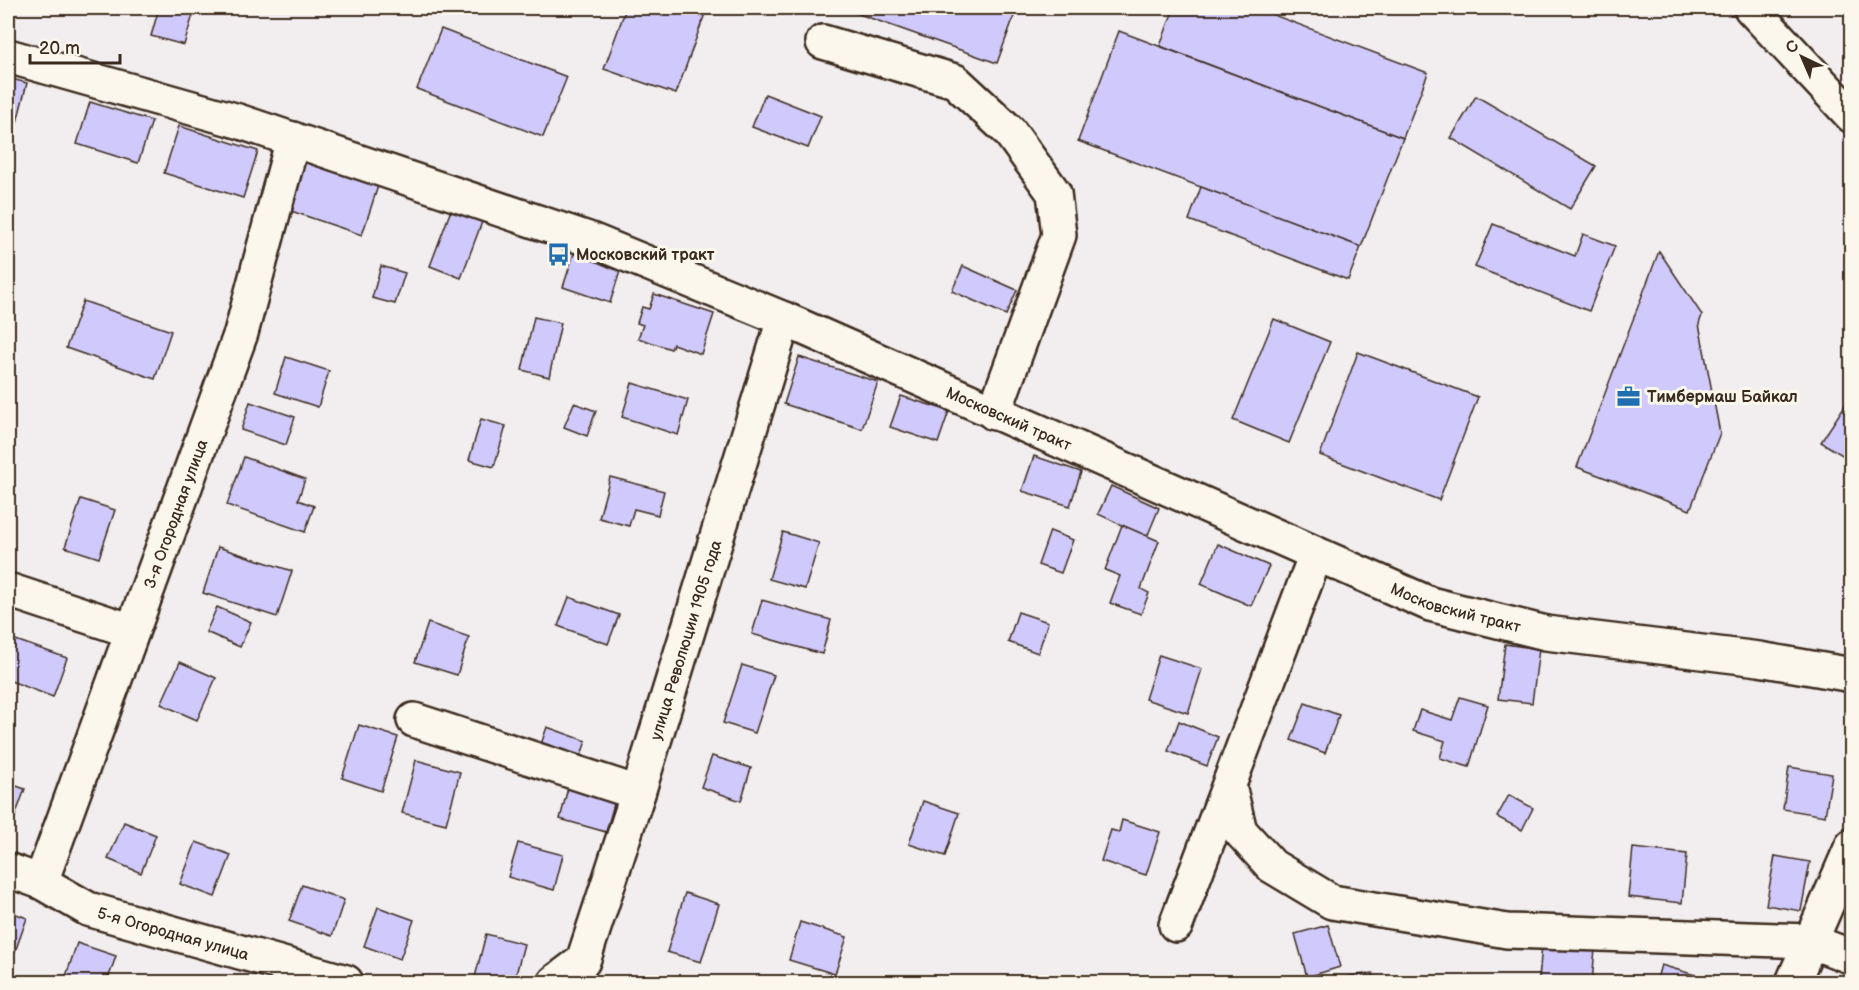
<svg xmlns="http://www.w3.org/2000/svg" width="1859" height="990" font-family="'Balsamiq Sans',sans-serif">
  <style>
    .building { fill: #d0cafc; stroke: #3b2a1e; stroke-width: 1.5 }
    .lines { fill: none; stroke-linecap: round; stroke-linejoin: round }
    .minor-casing { stroke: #3b2a1e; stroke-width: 38 }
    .major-casing { stroke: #3b2a1e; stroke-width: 38 }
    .minor { stroke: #fbf7ec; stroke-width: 33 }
    .major { stroke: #fbf7ec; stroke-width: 33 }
    .labels { text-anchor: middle; stroke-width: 6; stroke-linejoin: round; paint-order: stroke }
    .poi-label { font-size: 16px; font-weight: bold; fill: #3b2a1e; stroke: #fbf7ec; text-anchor: start }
    .street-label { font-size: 16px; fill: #3b2a1e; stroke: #fbf7ec }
  </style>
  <rect width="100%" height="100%" fill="#f2eeef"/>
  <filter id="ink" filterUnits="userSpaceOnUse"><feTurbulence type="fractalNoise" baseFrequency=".0167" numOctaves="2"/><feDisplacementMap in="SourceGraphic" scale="12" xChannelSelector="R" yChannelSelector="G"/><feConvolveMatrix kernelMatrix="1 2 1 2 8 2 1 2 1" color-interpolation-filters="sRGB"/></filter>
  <g filter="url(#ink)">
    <!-- building -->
    <g class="building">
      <polygon points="159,8 195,8 184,45 151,36"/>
      <polygon points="626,8 707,8 676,94 604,69"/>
      <polygon points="842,8 1017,8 997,63"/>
      <polygon points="1174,8 1255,8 1428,73 1403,138 1160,46"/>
      <polygon points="441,29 567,77 543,137 417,89"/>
      <polygon points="1119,31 1403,138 1361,247 1078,141"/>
      <polygon points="8,78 27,83 16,126 8,124"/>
      <polygon points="765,94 821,116 808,148 752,127"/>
      <polygon points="1476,96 1596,166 1570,209 1451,138"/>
      <polygon points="90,102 152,121 138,163 77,144"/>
      <polygon points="179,126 258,151 243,198 164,173"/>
      <polygon points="304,162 378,186 362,235 288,210"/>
      <polygon points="1201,187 1361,247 1348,280 1189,220"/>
      <polygon points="451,210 482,222 461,278 430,266"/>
      <polygon points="1493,224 1575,256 1583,234 1615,246 1589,311 1475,267"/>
      <polygon points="1659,251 1702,315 1699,324 1720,433 1690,510 1577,467"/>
      <polygon points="574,253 621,268 610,303 563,287"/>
      <polygon points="381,266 405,273 395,304 372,298"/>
      <polygon points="963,266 1017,290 1006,315 952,291"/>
      <polygon points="654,294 714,314 701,354 673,344 671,349 638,338 643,325 637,323 642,307 649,309"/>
      <polygon points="83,301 171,331 155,379 66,348"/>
      <polygon points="534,317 561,323 549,377 522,370"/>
      <polygon points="1274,319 1330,342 1289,443 1233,420"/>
      <polygon points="1358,352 1478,397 1439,500 1320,455"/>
      <polygon points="286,357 329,371 318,407 275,393"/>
      <polygon points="799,357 878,382 862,429 784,404"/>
      <polygon points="632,383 688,400 678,435 622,417"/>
      <polygon points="901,396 949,411 938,443 890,427"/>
      <polygon points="1849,399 1852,401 1852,461 1821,442"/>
      <polygon points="250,402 295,417 286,445 241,430"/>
      <polygon points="574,403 596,411 587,436 564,427"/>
      <polygon points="481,419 506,426 494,467 469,460"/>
      <polygon points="1034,456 1081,472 1070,506 1022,491"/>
      <polygon points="244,457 305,479 298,500 314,506 305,532 227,505"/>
      <polygon points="610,477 664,491 658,515 634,509 629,526 599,518"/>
      <polygon points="1111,486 1159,508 1147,537 1098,514"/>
      <polygon points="81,499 115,510 99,558 65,547"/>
      <polygon points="1122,525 1159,541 1141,589 1149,593 1141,614 1110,603 1120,576 1105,570"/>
      <polygon points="1050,531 1073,540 1061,573 1038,565"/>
      <polygon points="783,532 819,543 805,589 769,579"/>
      <polygon points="1218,544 1269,566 1251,606 1201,584"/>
      <polygon points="218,547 292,571 277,617 203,593"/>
      <polygon points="569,597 619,615 608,644 558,626"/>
      <polygon points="762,600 831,620 822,654 752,634"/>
      <polygon points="217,607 251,622 240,647 206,632"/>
      <polygon points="1018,612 1048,622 1038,653 1008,642"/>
      <polygon points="428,623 469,637 457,675 415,662"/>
      <polygon points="10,638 67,658 53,697 8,680 8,645"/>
      <polygon points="1505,644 1539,649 1532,703 1498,699"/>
      <polygon points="1159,655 1202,669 1188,713 1145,699"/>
      <polygon points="180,662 216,678 197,720 161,704"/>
      <polygon points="742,665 774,675 755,733 723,723"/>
      <polygon points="1460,697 1488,705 1469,767 1440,758 1445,741 1413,731 1420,710 1452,720"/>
      <polygon points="1305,703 1339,715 1325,753 1291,740"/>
      <polygon points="1179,721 1218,737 1207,766 1168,751"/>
      <polygon points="359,725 398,737 381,791 342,778"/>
      <polygon points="547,727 586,741 577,767 538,753"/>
      <polygon points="712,756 751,768 741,801 701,787"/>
      <polygon points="416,760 460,772 446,824 402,813"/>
      <polygon points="1789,767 1832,774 1825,816 1783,809"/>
      <polygon points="8,783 25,789 11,827 8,825"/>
      <polygon points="569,784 616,797 606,832 560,819"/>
      <polygon points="1509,795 1533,808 1522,830 1497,817"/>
      <polygon points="923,801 959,813 945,856 909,844"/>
      <polygon points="1122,820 1160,832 1146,875 1101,861 1111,830 1119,832"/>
      <polygon points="124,822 156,835 141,873 108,859"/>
      <polygon points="196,842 231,855 215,897 180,884"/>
      <polygon points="518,843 563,855 554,890 508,877"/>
      <polygon points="1633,848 1687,854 1682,903 1628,897"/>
      <polygon points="1775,856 1810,862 1801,911 1766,905"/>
      <polygon points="302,885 344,900 332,936 289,921"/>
      <polygon points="685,893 719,904 701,962 667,952"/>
      <polygon points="378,907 414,920 400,959 364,946"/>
      <polygon points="8,911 27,918 11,963 8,961"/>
      <polygon points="800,922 847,937 835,974 789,960"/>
      <polygon points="1328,925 1340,967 1307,977 1295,934"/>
      <polygon points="486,934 524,944 514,982 474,981"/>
      <polygon points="77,943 116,956 107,982 64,982"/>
      <polygon points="1542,944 1595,949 1592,982 1539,980"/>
      <polygon points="1661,965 1702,977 1700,982 1656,982"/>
      <polygon points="1373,973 1375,982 1337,982 1336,978"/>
      <polygon points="1810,973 1840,982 1807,982"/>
    </g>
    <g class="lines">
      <defs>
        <g id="minor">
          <polyline points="1751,8 1852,116"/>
          <polyline points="823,42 955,81 1009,131 1054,193 1059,235 994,413"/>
          <polyline points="8,590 132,631"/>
          <polyline points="414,720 638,793"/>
          <polyline points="1229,786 1240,831 1272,866 1332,902 1507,931 1810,941 1852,957"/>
          <path id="s1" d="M8,870L41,882L88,909L346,982"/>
          <path id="s2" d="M41,882L241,333L293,139"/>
          <polyline points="1176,925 1316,554"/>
          <path id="s3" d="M555,982L583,961L638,793L784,319"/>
          <polyline points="1793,982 1852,846"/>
        </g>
        <g id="major">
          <path id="s4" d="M8,56L238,121L591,240L784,319L1430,604L1546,633L1759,659L1852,675"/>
        </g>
      </defs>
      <!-- minor casing -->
      <use href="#minor" class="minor-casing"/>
      <!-- major casing -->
      <use href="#major" class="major-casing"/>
      <!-- minor -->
      <use href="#minor" class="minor"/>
      <!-- major -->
      <use href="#major" class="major"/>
    </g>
  </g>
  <!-- icons -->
  <defs>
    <symbol id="bus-bare" viewBox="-9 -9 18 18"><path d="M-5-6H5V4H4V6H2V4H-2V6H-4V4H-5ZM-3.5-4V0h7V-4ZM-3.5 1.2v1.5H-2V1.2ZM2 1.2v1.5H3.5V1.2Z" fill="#1f6fb2" stroke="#fbf7ec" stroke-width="2.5" paint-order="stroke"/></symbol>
    <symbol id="office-bare" viewBox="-9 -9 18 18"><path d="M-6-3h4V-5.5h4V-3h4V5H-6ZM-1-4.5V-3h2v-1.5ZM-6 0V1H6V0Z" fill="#1f6fb2" stroke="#fbf7ec" stroke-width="2.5" paint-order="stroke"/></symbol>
  </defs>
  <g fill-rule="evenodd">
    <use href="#bus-bare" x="542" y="238" width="33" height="33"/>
    <use href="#office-bare" x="1612" y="380" width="33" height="33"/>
  </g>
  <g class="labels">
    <!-- poi labels -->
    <g class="poi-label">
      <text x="576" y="260">Московский тракт</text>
      <text x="1647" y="402">Тимбермаш Байкал</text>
    </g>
    <!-- street labels -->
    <g class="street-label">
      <text dy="6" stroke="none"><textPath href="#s4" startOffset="1066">Московский тракт</textPath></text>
      <text dy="6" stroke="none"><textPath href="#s2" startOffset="392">3-я Огородная улица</textPath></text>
      <text dy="6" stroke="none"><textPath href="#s4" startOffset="1552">Московский тракт</textPath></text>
      <text dy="6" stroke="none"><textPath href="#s3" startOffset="372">улица Революции 1905 года</textPath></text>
      <text dy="6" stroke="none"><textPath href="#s1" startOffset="178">5-я Огородная улица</textPath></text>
    </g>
  </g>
  <!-- margin -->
  <rect width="1859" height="990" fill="none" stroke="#fbf7ec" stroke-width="30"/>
  <rect x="15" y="15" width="1829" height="960" fill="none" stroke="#3b2a1e" stroke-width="2" filter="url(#ink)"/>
  <!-- north arrow -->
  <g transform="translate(1802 57) rotate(316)" stroke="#fbf7ec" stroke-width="4.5" paint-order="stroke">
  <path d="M0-4.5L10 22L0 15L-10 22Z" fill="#3b2a1e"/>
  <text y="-9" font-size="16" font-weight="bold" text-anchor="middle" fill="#3b2a1e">С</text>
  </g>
  <!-- scale -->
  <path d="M30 54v9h90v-9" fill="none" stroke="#3b2a1e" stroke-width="3"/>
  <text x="39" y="54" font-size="18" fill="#3b2a1e" stroke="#fbf7ec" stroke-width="4.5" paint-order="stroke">20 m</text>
</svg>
